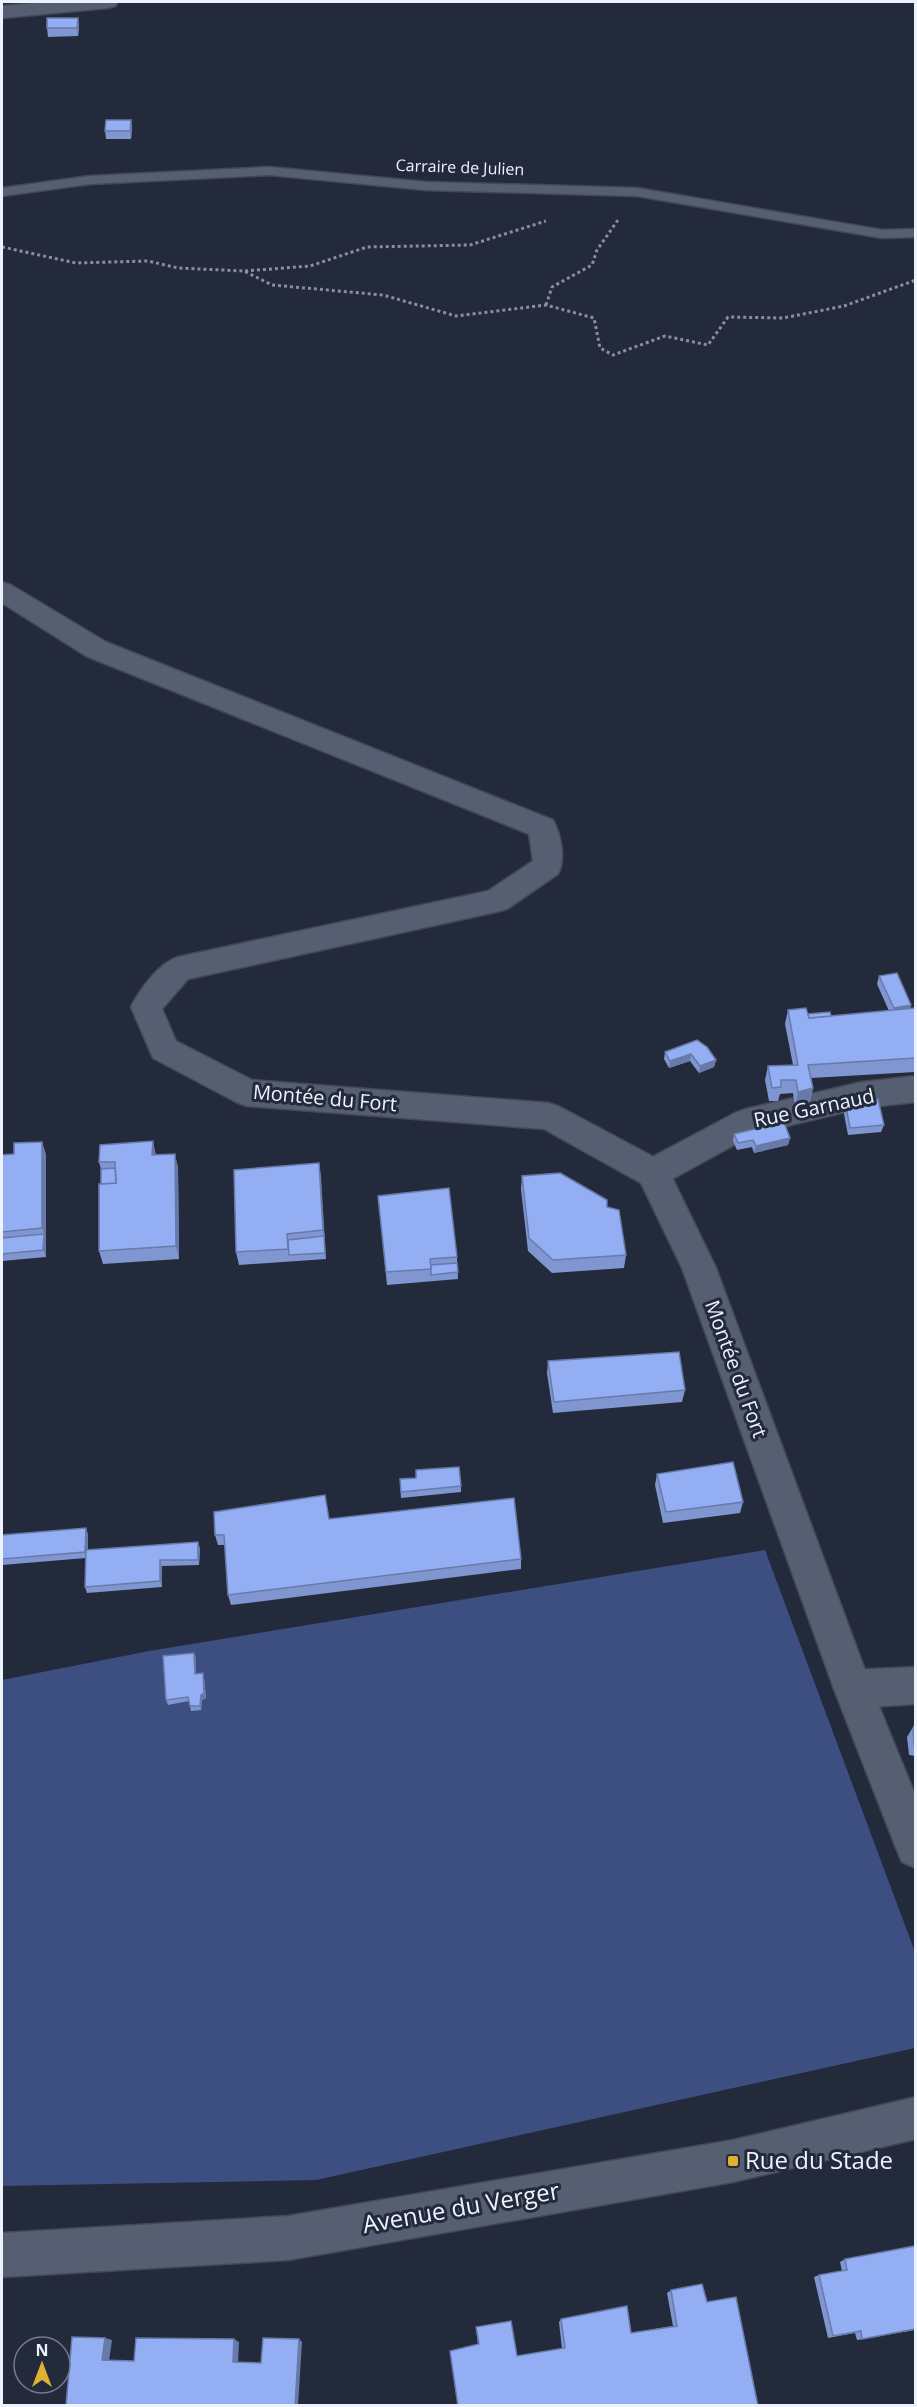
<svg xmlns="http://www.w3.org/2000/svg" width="917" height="2407" font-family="'Open Sans',sans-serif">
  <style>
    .green { fill: #3d4e80 }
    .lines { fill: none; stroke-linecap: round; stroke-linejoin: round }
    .lane-casing { stroke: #434856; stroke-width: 3 }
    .street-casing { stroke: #434856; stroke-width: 3 }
    .secondary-casing { stroke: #434856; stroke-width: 3 }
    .path { stroke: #898f9d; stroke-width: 3; stroke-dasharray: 3 3; stroke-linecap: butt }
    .lane { fill: #565e71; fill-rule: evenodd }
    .street { fill: #565e71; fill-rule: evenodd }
    .secondary { fill: #565e71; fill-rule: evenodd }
    .wall { fill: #7f96d1 }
    .shaded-wall { fill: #687aaa }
    .building { fill: #94aef3; stroke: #687aaa; stroke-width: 1.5 }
    .poi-dot { fill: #deb133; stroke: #232a3b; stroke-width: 2 }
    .labels { text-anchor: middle; stroke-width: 6; stroke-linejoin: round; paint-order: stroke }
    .far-street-label { font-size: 16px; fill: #edf2fd; stroke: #232a3b }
    .street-label { font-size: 20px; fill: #edf2fd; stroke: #232a3b }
    .near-poi-label { font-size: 24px; fill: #edf2fd; stroke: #232a3b; text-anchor: start }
    .near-street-label { font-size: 24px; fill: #edf2fd; stroke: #232a3b }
  </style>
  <rect width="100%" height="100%" fill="#232a3b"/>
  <!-- green -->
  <polygon class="green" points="765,1550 915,1952 915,2048 316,2180 2,2186 2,1680 149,1651"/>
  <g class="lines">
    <defs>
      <polygon id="lane" points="269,167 426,182 637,188 882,230 916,229 916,237 882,238 637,196 426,190 269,175 90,184 2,196 2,188 90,176"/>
      <g id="street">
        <polygon points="47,2 118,2 115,6 108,8 2,18 2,6"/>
        <polygon points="916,1076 916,1102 862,1108 754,1134 665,1183 653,1187 641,1183 637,1173 641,1163 735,1113 746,1109 862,1082"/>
        <polygon points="916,1667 916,1704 853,1708 840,1702 834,1689 840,1676 853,1670"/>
      </g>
      <g id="secondary">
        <path d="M2,582L11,585L106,642L553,820C561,834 566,860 558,874L507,909L496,912L188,979L162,1009L176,1041L252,1080L549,1103L560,1107L665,1163L716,1268L872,1689L916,1797V1868L902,1862L896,1848L834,1689L682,1268L641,1183L544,1129L247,1106L236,1102L153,1058L131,1007C140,989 159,963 178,957L488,891L533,861L529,834L86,656L2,603Z"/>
        <polygon points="916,2097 916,2139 733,2182 288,2260 2,2277 2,2233 288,2216 733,2140"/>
      </g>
    </defs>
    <!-- lane casing -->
    <use href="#lane" class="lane-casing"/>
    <!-- street casing -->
    <use href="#street" class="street-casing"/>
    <!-- secondary casing -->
    <use href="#secondary" class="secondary-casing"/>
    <!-- path -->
    <g class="path">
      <polyline points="2,247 76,263 148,261 178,268 244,271 272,285 383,295 456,316 546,305 594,318 600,348 613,355 665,336 708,345 728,317 783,318 844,306 916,280"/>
      <polyline points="245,271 310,266 367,247 470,245 546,221"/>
      <polyline points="546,305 552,287 592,265 597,250 618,220"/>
    </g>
    <!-- lane -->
    <use href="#lane" class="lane"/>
    <!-- street -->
    <use href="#street" class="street"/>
    <!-- secondary -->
    <use href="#secondary" class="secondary"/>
  </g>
  <!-- wall -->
  <g class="wall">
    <polygon points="78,18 79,27 78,36 48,37 47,28"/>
    <polygon points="131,120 132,128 131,139 106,139 105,131"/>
    <polygon points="879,976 911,1005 910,1009 915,1008 915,1072 811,1078 813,1088 810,1102 795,1106 793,1093 780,1094 778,1101 769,1101 765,1080 768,1066 793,1065 785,1024 788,1010 808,1014 831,1016 889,1011 877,984"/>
    <polygon points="697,1040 716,1060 714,1067 699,1073 690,1061 669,1068 664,1059 665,1052"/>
    <polygon points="846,1107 884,1125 881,1132 848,1135 844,1114"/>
    <polygon points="734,1134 790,1138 788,1145 754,1153 752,1147 737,1150 733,1141"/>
    <polygon points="42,1142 46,1155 46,1257 2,1261 2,1155 14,1154"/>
    <polygon points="156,1155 178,1167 179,1259 103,1264 99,1251 101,1169 99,1162"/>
    <polygon points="319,1163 326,1259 239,1265 236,1252"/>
    <polygon points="522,1176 607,1207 626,1255 624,1268 552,1273 528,1251 521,1189"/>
    <polygon points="378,1196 457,1257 458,1279 387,1285"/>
    <polygon points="548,1361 685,1390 682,1402 553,1413 547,1373"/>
    <polygon points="657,1474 743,1502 740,1513 663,1523 655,1485"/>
    <polygon points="400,1479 461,1486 461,1492 401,1498"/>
    <polygon points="329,1519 521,1559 521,1569 231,1605 228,1595 225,1545 218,1545 215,1535"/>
    <polygon points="88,1534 88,1550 200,1548 199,1565 162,1566 162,1587 87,1593 85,1587 86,1558 2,1565 2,1535"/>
    <polygon points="196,1658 196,1674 203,1673 204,1678 206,1698 202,1700 201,1710 191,1711 189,1701 168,1705 166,1700"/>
    <polygon points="915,1724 915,1756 909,1755 907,1737"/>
    <polygon points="915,2246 915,2330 857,2340 855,2333 828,2338 814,2277 819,2275 842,2271 840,2262 845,2259"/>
    <polygon points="671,2290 707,2302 758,2406 457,2406 478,2345 476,2327 517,2356 562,2349 559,2322 561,2319 631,2333 673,2326 667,2293"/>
  </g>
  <!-- shaded-wall -->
  <g class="shaded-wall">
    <polygon points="78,18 79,27 78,36 77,28"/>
    <polygon points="131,120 132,128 131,139 130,131"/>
    <polygon points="911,1005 909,1012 891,1015 894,1008"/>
    <polygon points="691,1054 690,1061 669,1068 670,1061"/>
    <polygon points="716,1060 714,1067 699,1073 700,1066"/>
    <polygon points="813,1088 810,1102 795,1106 798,1092"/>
    <polygon points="790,1138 788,1145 754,1153 756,1146"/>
    <polygon points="153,1141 156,1155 152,1155"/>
    <polygon points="42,1142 46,1155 46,1257 43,1250 44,1234 42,1228"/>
    <polygon points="175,1154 178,1167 179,1259 176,1246"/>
    <polygon points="319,1163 321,1176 326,1259 323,1230"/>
    <polygon points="86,1528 88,1534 88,1558 85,1552"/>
    <polygon points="198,1542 200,1548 199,1565 198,1560"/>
    <polygon points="160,1560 162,1566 162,1587 160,1581"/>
    <polygon points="194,1653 196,1658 196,1679 195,1674"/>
    <polygon points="203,1673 204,1678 206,1698 202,1700 201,1710 200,1706"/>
    <polygon points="105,2338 112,2340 109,2361 102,2360"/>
    <polygon points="234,2339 239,2342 238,2364 233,2362"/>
    <polygon points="299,2339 302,2342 298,2406 295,2406"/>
  </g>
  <!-- building -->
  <g class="building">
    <polygon points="47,18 78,18 77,28 47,28"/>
    <polygon points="106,120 131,120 130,131 105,131"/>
    <polygon points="897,973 911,1005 894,1008 879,976"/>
    <polygon points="806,1008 809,1018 915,1008 915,1058 808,1065 813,1088 798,1092 796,1080 781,1080 781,1087 772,1088 768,1066 798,1065 788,1010"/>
    <polygon points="830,1012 831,1016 809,1018 808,1014"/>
    <polygon points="697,1040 707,1047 716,1060 700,1066 691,1054 670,1061 665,1052"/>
    <polygon points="878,1099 884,1125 850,1128 846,1107"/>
    <polygon points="784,1122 790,1138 756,1146 753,1140 738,1143 734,1134"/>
    <polygon points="153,1141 152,1155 175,1154 176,1246 99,1251 99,1184 116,1183 115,1162 99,1162 100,1145"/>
    <polygon points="42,1142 42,1228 2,1232 2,1155 14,1154 14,1143"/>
    <polygon points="319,1163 323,1230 287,1234 288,1249 236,1252 234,1170"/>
    <polygon points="115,1168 116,1183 101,1184 101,1169"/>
    <polygon points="560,1173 607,1200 607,1207 619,1210 626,1255 553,1260 529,1238 522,1176"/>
    <polygon points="449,1188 457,1257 430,1259 431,1269 386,1272 378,1196"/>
    <polygon points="44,1234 43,1250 2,1254 2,1238"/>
    <polygon points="324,1236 325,1253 289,1255 288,1240"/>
    <polygon points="457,1263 458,1272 431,1275 431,1265"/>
    <polygon points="679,1352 685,1390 554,1402 548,1361"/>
    <polygon points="733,1462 743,1502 666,1512 657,1474"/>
    <polygon points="459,1467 461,1486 401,1492 400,1479 416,1478 416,1470"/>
    <polygon points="325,1495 329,1519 514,1498 521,1559 228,1595 224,1535 215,1535 214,1512"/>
    <polygon points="86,1528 85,1552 2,1559 2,1535"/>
    <polygon points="198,1542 198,1560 160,1560 160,1581 85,1587 86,1550"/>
    <polygon points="194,1653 195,1674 203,1673 204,1693 201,1695 200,1706 190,1706 188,1697 166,1700 163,1656"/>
    <polygon points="915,1724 915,1747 914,1746 913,1729"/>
    <polygon points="915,2246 915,2329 862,2339 861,2331 833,2336 819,2275 847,2270 845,2259"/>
    <polygon points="702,2284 707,2302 736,2297 758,2406 458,2406 450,2351 479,2344 476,2327 511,2321 517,2356 565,2348 561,2319 627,2306 631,2333 677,2326 671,2290"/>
    <polygon points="72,2337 105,2338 102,2360 134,2361 136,2338 234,2339 233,2362 261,2363 263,2338 299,2339 295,2406 66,2406"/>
  </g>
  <!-- markers -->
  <rect class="poi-dot" x="727" y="2155" width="12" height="12" rx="3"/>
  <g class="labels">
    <!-- far-street labels -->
    <g class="far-street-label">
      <text transform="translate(460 167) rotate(2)" y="6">Carraire de Julien</text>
    </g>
    <!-- street labels -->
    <g class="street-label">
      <text transform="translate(325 1098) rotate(5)" y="7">Montée du Fort</text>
      <text transform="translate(814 1108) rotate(-12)" y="7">Rue Garnaud</text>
      <text transform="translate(736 1369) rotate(70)" y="7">Montée du Fort</text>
    </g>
    <!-- near-poi labels -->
    <g class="near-poi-label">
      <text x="745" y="2169">Rue du Stade</text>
    </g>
    <!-- near-street labels -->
    <g class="near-street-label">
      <text transform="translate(461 2208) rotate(-10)" y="8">Avenue du Verger</text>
    </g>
  </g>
  <!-- border -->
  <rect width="917" height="2407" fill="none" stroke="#edf2fd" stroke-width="6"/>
  <!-- north arrow -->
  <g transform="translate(42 2365)"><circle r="28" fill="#232a3b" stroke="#747a89" stroke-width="1.5"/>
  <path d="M0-4.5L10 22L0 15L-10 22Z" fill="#deb133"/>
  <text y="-9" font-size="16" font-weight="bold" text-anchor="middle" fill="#edf2fd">N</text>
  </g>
</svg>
